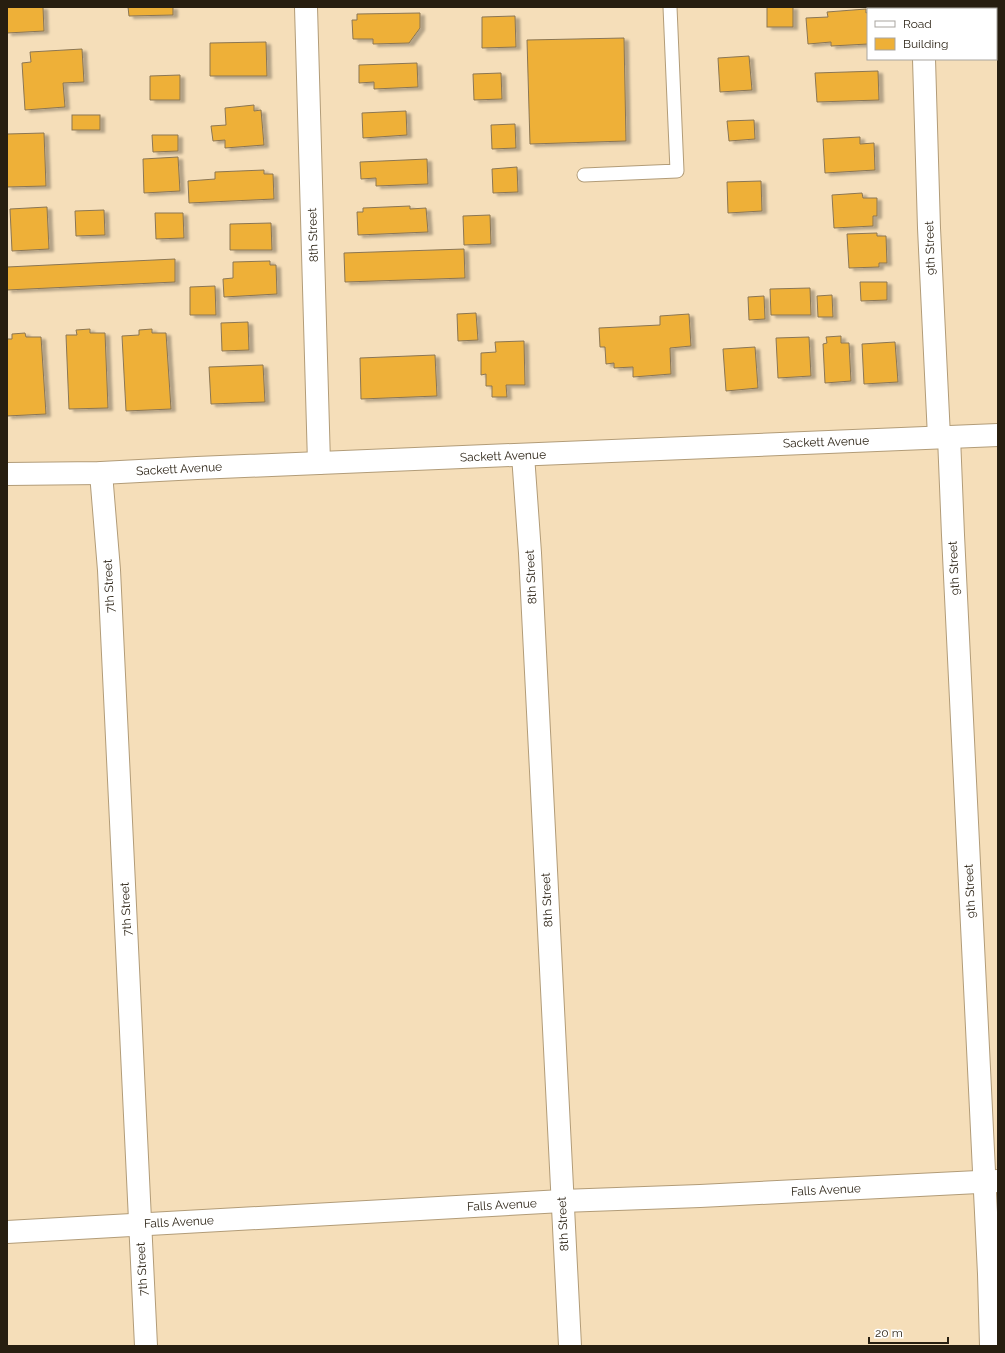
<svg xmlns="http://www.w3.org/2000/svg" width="1005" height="1353" font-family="Raleway,sans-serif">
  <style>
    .building { fill: #eeb037; stroke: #8b7654; filter: url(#shadow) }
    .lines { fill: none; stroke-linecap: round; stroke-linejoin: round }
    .lane-casing { stroke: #b29c78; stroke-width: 15 }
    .street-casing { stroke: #b29c78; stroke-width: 24 }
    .lane { stroke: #fff; stroke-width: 13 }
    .street { stroke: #fff; stroke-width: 22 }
    .labels { text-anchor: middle; stroke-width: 3.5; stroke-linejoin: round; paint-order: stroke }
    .street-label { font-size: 12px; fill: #271e10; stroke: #fff }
  </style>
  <defs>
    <filter id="shadow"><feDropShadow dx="4.5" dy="2.5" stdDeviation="1" flood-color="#0004"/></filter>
  </defs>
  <rect width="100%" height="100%" fill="#f5deb9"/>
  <!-- building -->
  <g class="building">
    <polygon points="7,7 43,7 44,31 7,33"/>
    <polygon points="128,7 173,7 173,15 129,16"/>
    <rect x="767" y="7" width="26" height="20"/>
    <polygon points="866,9 866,13 868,12 868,44 831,46 831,42 808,44 806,18 828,17 827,12"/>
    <polygon points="420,13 420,28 409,43 373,44 373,39 353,39 352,20 357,20 357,14"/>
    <polygon points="515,16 516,47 482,48 482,17"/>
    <polygon points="624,38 626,141 530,144 527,40"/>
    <polygon points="266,42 267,76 210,76 210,43"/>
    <polygon points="82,49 84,82 63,83 65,107 25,110 22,63 31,62 30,52"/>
    <polygon points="749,56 752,90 720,92 718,58"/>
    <polygon points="417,63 418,87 374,89 374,82 359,83 359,65"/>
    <polygon points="878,71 879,100 817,102 815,73"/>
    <polygon points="501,73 502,99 474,100 473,74"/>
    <polygon points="180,75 180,100 150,100 150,76"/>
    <polygon points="254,105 254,111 261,110 264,145 225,148 225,140 213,141 211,126 226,125 225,108"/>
    <polygon points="406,111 407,135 363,138 362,113"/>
    <rect x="72" y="115" width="28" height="15"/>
    <polygon points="754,120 755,139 729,141 727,121"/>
    <polygon points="515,124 516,148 492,149 491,125"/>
    <polygon points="44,133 46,186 7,187 7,134"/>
    <polygon points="152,135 178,135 178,151 153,152"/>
    <polygon points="860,137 860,144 874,143 875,170 825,173 823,139"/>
    <polygon points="178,157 180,191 144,193 143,159"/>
    <polygon points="427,159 428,184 376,186 376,178 361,179 360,162"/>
    <polygon points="517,167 518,192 493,193 492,169"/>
    <polygon points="264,170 264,174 273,174 274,199 189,203 188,181 215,179 215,172"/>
    <polygon points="761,181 762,211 728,213 727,182"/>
    <polygon points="862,193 863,198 877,198 877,216 873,216 873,226 834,228 832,195"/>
    <polygon points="410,206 410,209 426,208 428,232 358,235 357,212 363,212 363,208"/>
    <polygon points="47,207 49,249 12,251 10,209"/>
    <polygon points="104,210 105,235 76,236 75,211"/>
    <polygon points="155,213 183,213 184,238 156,239"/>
    <polygon points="490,215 491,244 464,245 463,216"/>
    <polygon points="271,223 272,250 230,250 230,224"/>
    <polygon points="877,233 877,236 886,236 887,263 879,263 879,267 849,268 847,234"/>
    <polygon points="464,249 465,278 345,282 344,253"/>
    <polygon points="175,259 175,282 7,290 7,267"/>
    <polygon points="270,261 270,265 276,265 277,294 224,297 223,279 233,278 233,262"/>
    <polygon points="860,282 887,282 887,300 861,301"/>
    <polygon points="215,286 216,315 190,315 190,287"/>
    <polygon points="810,288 811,315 771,315 770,289"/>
    <polygon points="832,295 833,317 818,317 817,296"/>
    <polygon points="764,296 765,319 749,320 748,297"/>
    <polygon points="476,313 478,340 458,341 457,314"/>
    <polygon points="689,314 691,346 670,348 671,374 633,377 633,367 614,368 614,363 606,364 605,347 600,347 599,328 660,325 660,316"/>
    <polygon points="248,322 249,350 222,351 221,323"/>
    <polygon points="90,329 90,333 105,333 108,408 69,409 66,335 77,335 76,330"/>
    <polygon points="152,329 152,333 166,333 171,409 126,411 122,336 139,335 139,330"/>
    <polygon points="25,333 26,337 41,337 46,414 7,416 7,339 12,339 12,334"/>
    <polygon points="841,336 841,343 849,343 851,381 825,383 823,344 827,343 826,337"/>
    <polygon points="809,337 811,376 778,378 776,338"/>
    <polygon points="524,341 525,385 506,385 507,397 492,397 492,386 486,386 486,374 481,375 481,353 496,352 495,342"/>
    <polygon points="895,342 898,382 864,384 862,344"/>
    <polygon points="755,347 758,388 726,391 723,349"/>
    <polygon points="435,355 437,396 361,399 360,358"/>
    <polygon points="263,365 265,402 211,404 209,367"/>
  </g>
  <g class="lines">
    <defs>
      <polyline id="lane" points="584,175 677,171 670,7"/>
      <g id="street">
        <polyline points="306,7 319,463"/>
        <polyline points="922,7 922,9"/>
        <polyline points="924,59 929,228 939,437"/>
        <polyline points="949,437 953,535 989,1274 991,1346"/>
        <polyline points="523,455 530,553 570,1346"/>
        <polyline points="101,473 109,570 146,1346"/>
        <polyline points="7,474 101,473 197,468 998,435"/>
        <polyline points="7,1232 562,1201 700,1196 998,1181"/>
      </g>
    </defs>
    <!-- lane casing -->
    <use href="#lane" class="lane-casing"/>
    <!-- street casing -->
    <use href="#street" class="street-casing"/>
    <!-- lane -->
    <use href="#lane" class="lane"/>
    <!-- street -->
    <use href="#street" class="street"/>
  </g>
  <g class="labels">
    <!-- street labels -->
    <g class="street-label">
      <text transform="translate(313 235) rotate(-92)" y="4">8th Street</text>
      <text transform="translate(930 248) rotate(-92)" y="4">9th Street</text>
      <text transform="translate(826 442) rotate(-2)" y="4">Sackett Avenue</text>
      <text transform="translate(503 456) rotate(-2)" y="4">Sackett Avenue</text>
      <text transform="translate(179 469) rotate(-3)" y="4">Sackett Avenue</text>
      <text transform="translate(954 568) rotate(-93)" y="4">9th Street</text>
      <text transform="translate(531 577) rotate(-93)" y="4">8th Street</text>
      <text transform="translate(109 586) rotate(-93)" y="4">7th Street</text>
      <text transform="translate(970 891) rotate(-93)" y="4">9th Street</text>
      <text transform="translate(547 900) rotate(-93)" y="4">8th Street</text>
      <text transform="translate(126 909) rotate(-93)" y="4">7th Street</text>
      <text transform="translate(826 1190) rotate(-3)" y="4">Falls Avenue</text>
      <text transform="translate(502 1205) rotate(-3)" y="4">Falls Avenue</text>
      <text transform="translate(179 1222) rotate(-3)" y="4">Falls Avenue</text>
      <text transform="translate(563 1224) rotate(-93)" y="4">8th Street</text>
      <text transform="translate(142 1269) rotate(-93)" y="4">7th Street</text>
    </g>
  </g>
  <!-- border -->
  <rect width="1005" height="1353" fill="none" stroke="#271e10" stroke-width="16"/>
  <!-- legend -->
  <rect x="867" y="8" width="130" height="52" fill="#ffffff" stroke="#a9a59f"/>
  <rect x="875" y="21" width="20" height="6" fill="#ffffff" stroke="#a9a59f"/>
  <text x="903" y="28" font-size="12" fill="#271e10">Road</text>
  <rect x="875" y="38" width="20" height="12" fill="#eeb037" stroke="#a9a59f"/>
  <text x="903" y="48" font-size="12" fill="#271e10">Building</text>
  <!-- scale -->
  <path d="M869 1337v6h79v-6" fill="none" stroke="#271e10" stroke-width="2"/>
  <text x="875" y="1337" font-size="12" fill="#271e10" stroke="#ffffff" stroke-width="3" paint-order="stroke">20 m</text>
</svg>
